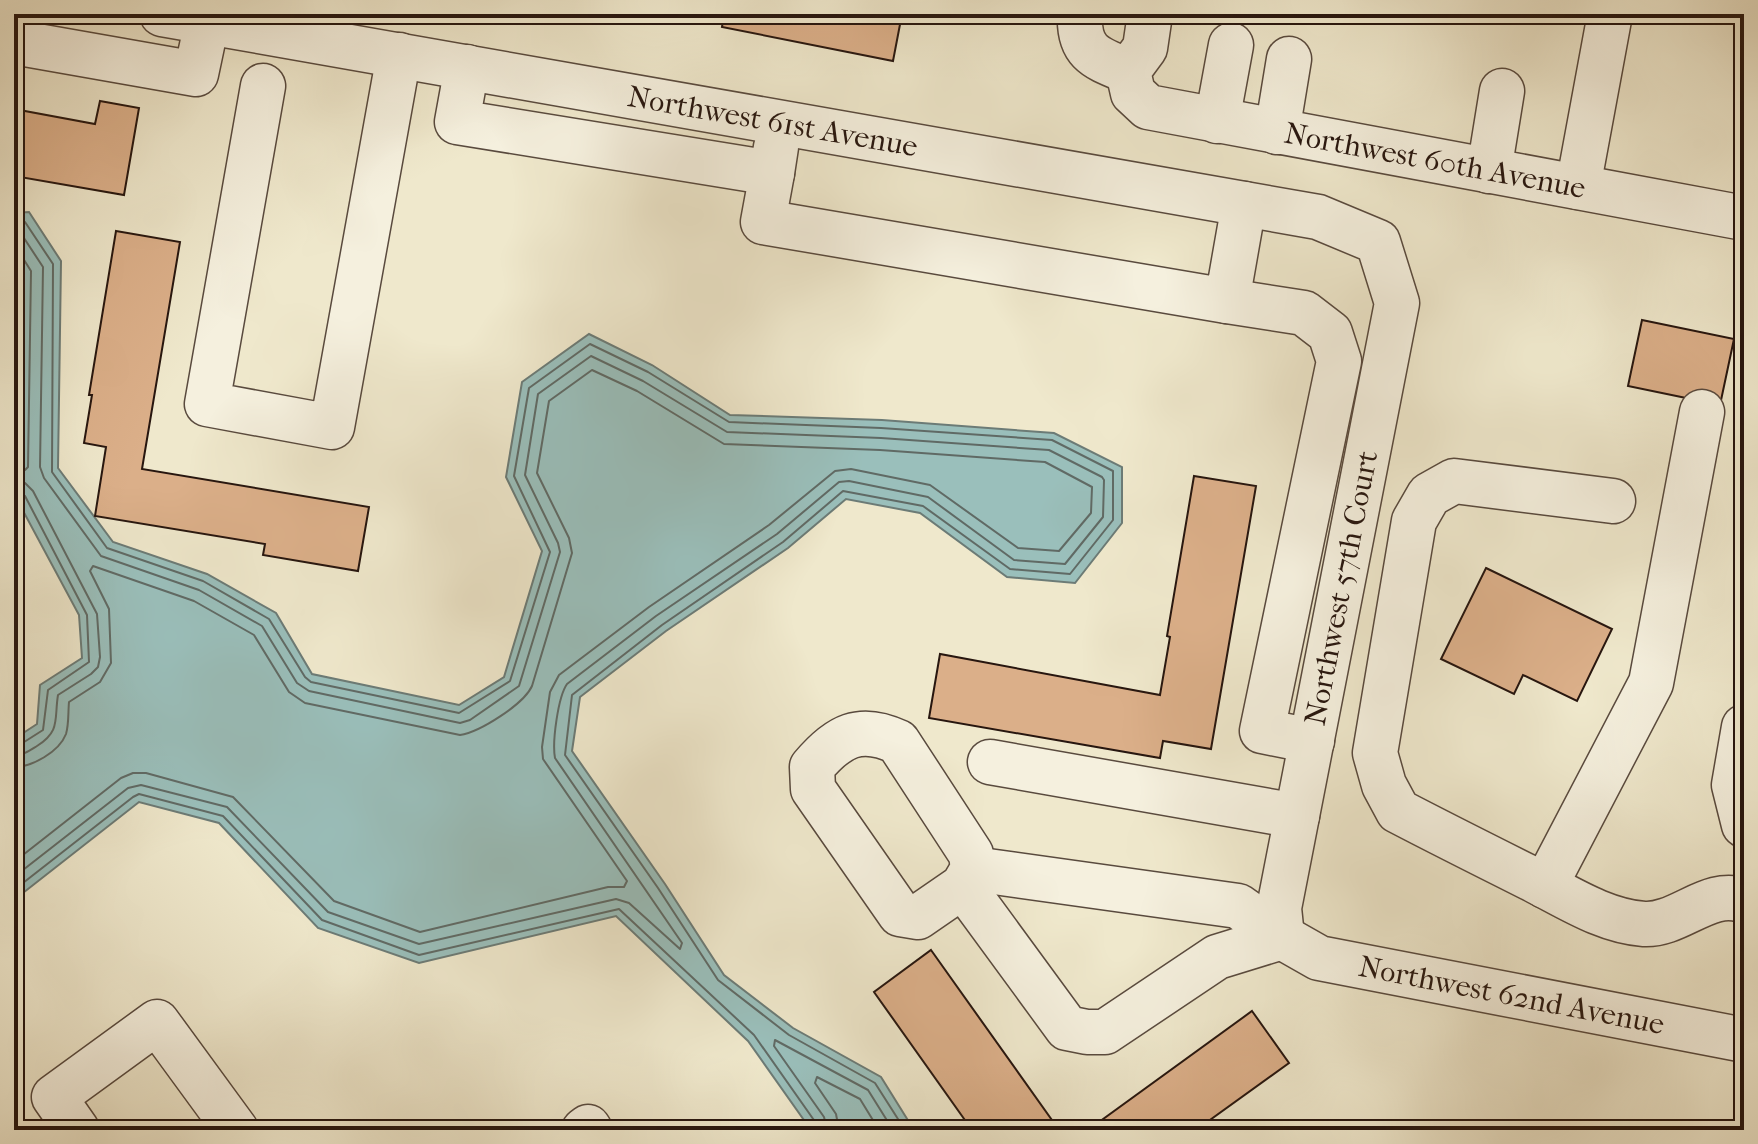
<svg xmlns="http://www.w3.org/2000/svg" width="1758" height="1144" font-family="'IM FELL French Canon',serif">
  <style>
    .water { fill: #9abfbb; stroke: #6c7b76; stroke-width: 2 }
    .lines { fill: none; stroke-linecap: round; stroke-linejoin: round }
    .shore { stroke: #606a65; stroke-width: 2 }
    .building { fill: #dbaf89; stroke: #27160f; stroke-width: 2 }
    .minor-casing { stroke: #594a3e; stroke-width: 47 }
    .minor { stroke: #f5f0de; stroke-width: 44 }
    .labels { text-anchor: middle; stroke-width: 6; stroke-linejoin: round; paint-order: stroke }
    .street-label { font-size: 30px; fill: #27160f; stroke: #f5f0de }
  </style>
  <rect width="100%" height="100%" fill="#efe8cc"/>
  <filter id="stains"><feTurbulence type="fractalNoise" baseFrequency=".0025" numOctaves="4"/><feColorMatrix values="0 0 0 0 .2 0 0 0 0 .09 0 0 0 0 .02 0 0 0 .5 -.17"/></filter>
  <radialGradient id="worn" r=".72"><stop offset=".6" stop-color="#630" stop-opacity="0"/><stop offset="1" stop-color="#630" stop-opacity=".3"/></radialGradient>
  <!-- water -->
  <polygon class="water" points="29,212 61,261 58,468 113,542 207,574 276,613 312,674 459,705 504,677 542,551 506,477 522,382 589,334 652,365 730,415 882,420 1054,433 1122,467 1122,523 1075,583 1007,577 920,513 846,499 788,548 666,631 580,697 572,751 665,884 724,975 793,1028 881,1077 914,1130 811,1130 748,1041 616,916 419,963 318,928 219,823 139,802 14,900 14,739 37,724 40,685 82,658 79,615 14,494 14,213"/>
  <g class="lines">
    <!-- shore -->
    <g class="shore">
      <polyline points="14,220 25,222 53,264 52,472 107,548 203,581 269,619 305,677 311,682 459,713 510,681 550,552 514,476 529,388 590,344 648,372 729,422 881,428 1052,440 1113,471 1113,520 1070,574 1010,569 923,506 843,491 783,542 662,625 572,695 565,755 658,888 718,980 789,1035 875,1083 905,1130"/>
      <path d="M14,230L20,232L43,267L40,467L44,478L101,556L199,590L262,626L297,683L309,691L460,723L470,720L519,686L560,552L558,543L525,475L538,394L591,356L643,381L727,432L881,438L1049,450L1102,477L1104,480L1103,517L1065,564L1014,560L928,497L849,481L839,482L777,534L656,616L567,684C558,697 552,742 555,758L682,943L680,949L629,903L616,899L419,944L328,912L227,807L141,785L128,788L14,877"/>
      <polyline points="14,244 31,271 28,467 25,470 14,470"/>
      <path d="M14,482L25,483L33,491L97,614L100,657L98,667L91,674L58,695C54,719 61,731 37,746C29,751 24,755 14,755"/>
      <polyline points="14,492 25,496 87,615 89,662 48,690 43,730 21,744 14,745"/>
      <path d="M14,767C32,767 59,752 66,734C69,724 68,712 69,702L100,682L111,663L109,609L90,571L93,566L194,601L254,635L289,692L305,703L460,735C480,732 524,704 532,686L572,553L569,538L537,473L549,401L592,370L637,391L724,444L880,450L1045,462L1092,487L1091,513L1059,551L1018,548L930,485L851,469L835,471L769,525L649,607L559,675L550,692L542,747L543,759L627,881L624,887H608L420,932L334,901L233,797L146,773H133L121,778L14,862"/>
      <polyline points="14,890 133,797 139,794 223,816 322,920 419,955 619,909 754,1035 816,1123 817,1130"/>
      <polyline points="827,1130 824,1117 774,1046 775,1040 868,1090 893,1130"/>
      <polyline points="839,1130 836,1114 815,1083 817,1077 860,1099 879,1130"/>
    </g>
  </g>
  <!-- building -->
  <g class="building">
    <polygon points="724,14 902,14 893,61 722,27"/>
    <polygon points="100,101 139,108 124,195 14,176 14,109 95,124"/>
    <polygon points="116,231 180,242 142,469 369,507 358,571 263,555 265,544 95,516 106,447 84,443 92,395 89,395"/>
    <polygon points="1642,320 1734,339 1720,405 1628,386"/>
    <polygon points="1194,476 1256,486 1211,749 1163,741 1160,758 929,718 940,654 1160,695 1170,637 1167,636"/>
    <polygon points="1486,568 1612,629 1577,701 1523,675 1514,694 1441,659"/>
    <polygon points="931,950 1059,1130 972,1130 874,992"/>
    <polygon points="1252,1011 1289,1063 1196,1130 1088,1130"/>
  </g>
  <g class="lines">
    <defs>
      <g id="minor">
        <path id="s1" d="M162,14L1318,217L1378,242L1397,303L1279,908L1282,937"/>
        <path d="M1080,14C1078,53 1096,58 1128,71"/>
        <path id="s2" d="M1150,14L1145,48L1128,71L1133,93L1148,107L1744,218"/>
        <polyline points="14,42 196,74 207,22"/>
        <polyline points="467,67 457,122 772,173 776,147"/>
        <polyline points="263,86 207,404 332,427 399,55"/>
        <polyline points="1217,121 1231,45"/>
        <polyline points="1277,132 1289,59"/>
        <polyline points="1489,171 1502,91"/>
        <polyline points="772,173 763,222 1227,301 1244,204"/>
        <polyline points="1578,187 1610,14"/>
        <polyline points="1227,301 1304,313 1330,333 1339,361 1262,731 1312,741"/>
        <path d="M1613,501L1454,481L1429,495L1414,521L1375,753L1384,785L1398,811C1442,834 1486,856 1530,878C1566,896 1603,921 1644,924C1679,926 1710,887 1744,901"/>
        <polyline points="1744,727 1734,785 1744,825"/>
        <polyline points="990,762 1297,816"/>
        <path id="s3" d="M973,869L1238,906L1282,937L1319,958L1744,1040"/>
        <path d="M963,886L973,869L971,854L898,742C860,724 838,736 812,767L813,789L900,914L918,917L963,886L1067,1028L1087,1032H1105L1217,957L1282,937"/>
        <polyline points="1545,886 1651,683 1702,412"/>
        <polyline points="77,1130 54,1097 157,1022 236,1130"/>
        <polyline points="584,1130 588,1127 590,1130"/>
      </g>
    </defs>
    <!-- minor casing -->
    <use href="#minor" class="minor-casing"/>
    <!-- minor -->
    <use href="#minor" class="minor"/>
  </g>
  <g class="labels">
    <!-- street labels -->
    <g class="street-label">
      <text dy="10" stroke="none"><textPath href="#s1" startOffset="620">Northwest 61st Avenue</textPath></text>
      <text dy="10" stroke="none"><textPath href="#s2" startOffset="398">Northwest 60th Avenue</textPath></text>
      <text transform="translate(1341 588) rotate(-79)" y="10">Northwest 57th Court</text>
      <text dy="10" stroke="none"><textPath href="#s3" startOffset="560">Northwest 62nd Avenue</textPath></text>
    </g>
  </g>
  <!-- margin -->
  <rect width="1758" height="1144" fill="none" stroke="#efe8cc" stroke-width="48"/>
  <rect x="16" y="16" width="1726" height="1112" fill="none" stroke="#27160f" stroke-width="4"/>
  <rect x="24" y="24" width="1710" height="1096" fill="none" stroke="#27160f" stroke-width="2"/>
  <rect width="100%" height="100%" filter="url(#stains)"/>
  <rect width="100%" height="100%" fill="url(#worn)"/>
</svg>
